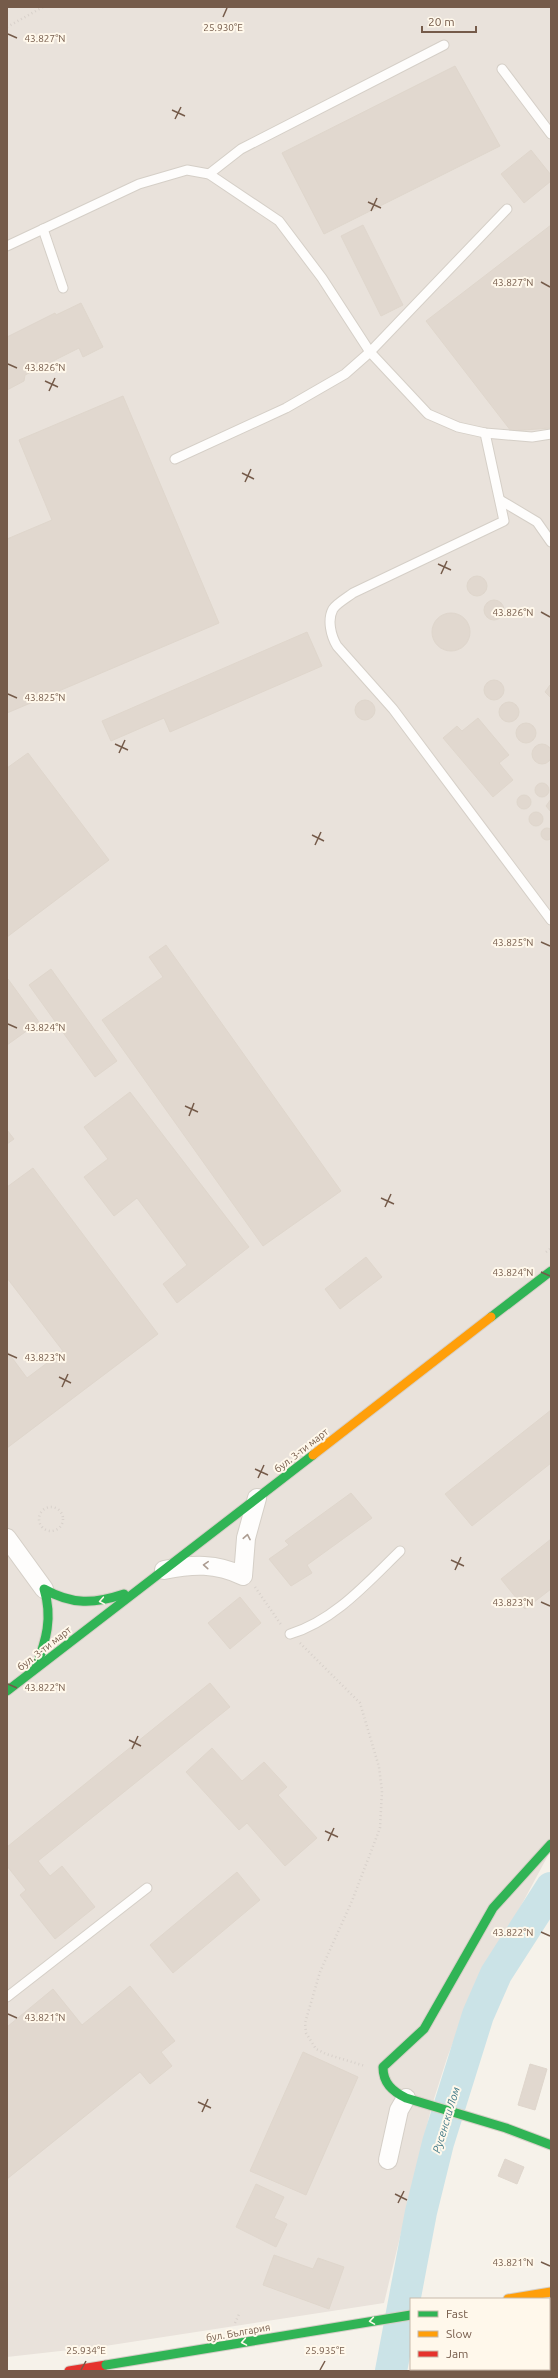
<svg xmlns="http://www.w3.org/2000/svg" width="558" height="2378" font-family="Ubuntu,sans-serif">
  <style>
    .industrial { fill: #e9e2db }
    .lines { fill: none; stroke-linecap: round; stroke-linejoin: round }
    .river { stroke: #cbe3e7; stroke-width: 32 }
    .building { fill: #e1d8cf; stroke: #dfd6cc }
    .lane-casing { stroke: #d5cfc7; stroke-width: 11 }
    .street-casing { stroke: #d5cfc7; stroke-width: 20 }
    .fast-casing { stroke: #d6cfc6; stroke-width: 11 }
    .slow-casing { stroke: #d6cfc6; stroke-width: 11 }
    .jam-casing { stroke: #d6cfc6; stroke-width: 11 }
    .path { stroke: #d8d1cb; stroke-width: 2.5; stroke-dasharray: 1 3; stroke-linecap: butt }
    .lane { stroke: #fefdfc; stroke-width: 9 }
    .street { stroke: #fefdfc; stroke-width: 18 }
    .fast { stroke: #30b455; stroke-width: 9 }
    .slow { stroke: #ff9f0a; stroke-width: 9 }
    .jam { stroke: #e5322d; stroke-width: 9 }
    .fast-bridge-casing { stroke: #d5cdc6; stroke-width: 11; stroke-linecap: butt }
    .fast-bridge { stroke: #30b455; stroke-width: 9 }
    .oneway { stroke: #ac9c91 }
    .oneway2 { stroke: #fff8eb }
    .ticks { fill: none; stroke: #755b4a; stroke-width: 1.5 }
    .labels { text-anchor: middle; stroke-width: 4; stroke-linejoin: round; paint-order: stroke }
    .street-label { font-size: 10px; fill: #755b4a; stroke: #fff8eb }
    .water-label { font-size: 11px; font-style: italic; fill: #437a88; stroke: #fff8eb }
    .ticks-label { font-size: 10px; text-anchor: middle; fill: #755b4a; stroke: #fff8eb; stroke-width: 4; stroke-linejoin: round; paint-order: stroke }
  </style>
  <rect width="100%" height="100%" fill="#f6f2ea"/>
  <!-- industrial -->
  <polygon class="industrial" points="7,7 551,7 551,1850 468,2004 447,2058 432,2105 384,2303 105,2346 7,2357"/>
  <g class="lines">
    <!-- river -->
    <polyline class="river" points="391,2371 421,2212 438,2143 478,2015 496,1974 551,1888"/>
  </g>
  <!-- building -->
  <g class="building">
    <polygon points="455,66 500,146 324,234 282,153"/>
    <polygon points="531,150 551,175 551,181 524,203 501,174"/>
    <polygon points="363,225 403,305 381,316 341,236"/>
    <polygon points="551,225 551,428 511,431 426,321"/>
    <polygon points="81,303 103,347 83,357 79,348 25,375 24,381 7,390 7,337 55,313 56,315"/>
    <polygon points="123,396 219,623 7,713 7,539 52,520 19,440"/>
    <circle cx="477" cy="586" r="10"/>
    <circle cx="494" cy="610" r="10"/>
    <circle cx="451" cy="632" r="19"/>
    <polygon points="307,632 322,666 170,732 164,718 111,741 102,721"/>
    <circle cx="494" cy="690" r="10"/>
    <polygon points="550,685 551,685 551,698 545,692"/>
    <circle cx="365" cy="710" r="10"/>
    <circle cx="509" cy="712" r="10"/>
    <polygon points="478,718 509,755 499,763 513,780 493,797 443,738 457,726 462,731"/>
    <circle cx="526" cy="733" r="10"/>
    <circle cx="542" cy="754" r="10"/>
    <polygon points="28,753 109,860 7,937 7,768"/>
    <circle cx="542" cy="790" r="7"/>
    <circle cx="524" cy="802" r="7"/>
    <polygon points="551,799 551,812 546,806"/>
    <circle cx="536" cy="819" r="7"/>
    <circle cx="547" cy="834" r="6"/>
    <polygon points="166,945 341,1191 263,1246 102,1020 163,977 149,957"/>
    <polygon points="51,969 117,1061 95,1077 29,985"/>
    <polygon points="8,979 39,1022 7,1045 7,980"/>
    <polygon points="130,1092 249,1247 177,1303 163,1284 187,1265 137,1198 114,1216 84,1177 108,1159 84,1127"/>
    <polygon points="7,1130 14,1139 7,1144"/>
    <polygon points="33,1168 158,1334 7,1448 7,1351 27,1378 63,1351 7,1278 7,1187"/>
    <polygon points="366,1257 382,1277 340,1309 325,1289"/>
    <polygon points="551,1410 551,1463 472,1526 445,1494"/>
    <polygon points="351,1493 372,1518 307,1565 312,1573 291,1586 269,1559 289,1545 285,1541"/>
    <polygon points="551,1539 551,1589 525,1609 501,1579"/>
    <polygon points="240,1597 261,1623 230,1649 208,1623"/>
    <polygon points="210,1683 230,1707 38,1861 50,1876 62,1866 95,1907 55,1939 20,1895 26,1890 7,1866 7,1847"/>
    <polygon points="212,1748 242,1781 264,1762 287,1787 278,1795 317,1838 285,1866 247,1823 239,1830 186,1772"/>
    <polygon points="237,1872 260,1900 173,1973 150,1945"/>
    <polygon points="130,1986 175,2041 161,2052 172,2066 150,2084 140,2072 7,2179 7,2027 53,1989 82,2025"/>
    <polygon points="303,2052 358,2077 306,2195 250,2171"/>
    <polygon points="530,2064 547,2069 535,2110 518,2105"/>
    <polygon points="505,2159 524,2167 517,2184 498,2176"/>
    <polygon points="256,2184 284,2197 274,2218 287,2224 276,2247 236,2227"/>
    <polygon points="274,2255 313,2269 318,2258 344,2267 329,2309 263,2285"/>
  </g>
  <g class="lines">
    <defs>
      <g id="lane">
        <polyline points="502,69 551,134"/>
        <polyline points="209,174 241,149 444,45"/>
        <polyline points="43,229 63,288"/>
        <polyline points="7,246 139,184 187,170 209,174 279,221 322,278 370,352 428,414 458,427 485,433 532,437 551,434"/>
        <path d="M485,433L504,521L353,593C348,597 337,603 333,609C327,620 331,636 337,646L393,709L551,920"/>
        <polyline points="175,459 286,408 345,374 370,352 507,209"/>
        <polyline points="500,500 537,522 551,542"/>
        <path d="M290,1634C334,1621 368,1582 400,1551"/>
        <polyline points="7,1997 147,1888"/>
      </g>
      <g id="street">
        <polyline points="7,1538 44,1589"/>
        <path d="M164,1570C193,1564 216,1563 243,1576L246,1538L257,1498"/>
        <polyline points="388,2160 399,2110 406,2098"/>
      </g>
      <g id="fast">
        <polyline points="491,1317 551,1271"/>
        <path d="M36,1668C46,1640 53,1618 44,1589C72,1605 94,1604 124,1594"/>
        <polyline points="7,1691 313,1455"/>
        <path d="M551,1844L493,1908L424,2029L383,2067C383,2083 392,2091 406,2098L506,2128L551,2145"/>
      </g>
      <g id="slow">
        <polyline points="313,1455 491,1317"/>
        <polyline points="508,2299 551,2292"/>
      </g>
      <polyline id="jam" points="69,2371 106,2365"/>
    </defs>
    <!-- lane casing -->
    <use href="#lane" class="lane-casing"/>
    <!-- street casing -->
    <use href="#street" class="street-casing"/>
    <!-- fast casing -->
    <use href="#fast" class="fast-casing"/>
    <!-- slow casing -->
    <use href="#slow" class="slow-casing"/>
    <!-- jam casing -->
    <use href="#jam" class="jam-casing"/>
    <!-- path -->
    <g class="path">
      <polyline points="7,27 43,7"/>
      <polyline points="546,1252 551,1248"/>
      <circle cx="51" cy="1519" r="12"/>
      <polyline points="255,1587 282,1626"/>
      <polyline points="300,1643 360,1703 379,1767 382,1791 380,1828 352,1901 320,1972 305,2023 306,2033 316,2049 326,2054 365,2066"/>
      <polyline points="235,2323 240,2312"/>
    </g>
    <!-- lane -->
    <use href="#lane" class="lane"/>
    <!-- street -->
    <use href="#street" class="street"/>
    <!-- fast -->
    <use href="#fast" class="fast"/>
    <!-- slow -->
    <use href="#slow" class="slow"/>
    <!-- jam -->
    <use href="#jam" class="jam"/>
    <defs>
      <polyline id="fast-bridge" points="106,2365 411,2315"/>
    </defs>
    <!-- fast-bridge casing -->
    <use href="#fast-bridge" class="fast-bridge-casing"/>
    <!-- fast-bridge -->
    <use href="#fast-bridge" class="fast-bridge"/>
  </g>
  <!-- one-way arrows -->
  <defs><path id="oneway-chevron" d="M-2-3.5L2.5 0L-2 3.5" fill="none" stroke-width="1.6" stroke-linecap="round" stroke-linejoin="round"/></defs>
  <g class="oneway">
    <use href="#oneway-chevron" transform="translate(247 1537) rotate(-79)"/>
    <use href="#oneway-chevron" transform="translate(206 1565) rotate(-176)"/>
  </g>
  <g class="oneway2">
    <use href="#oneway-chevron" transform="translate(102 1601) rotate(170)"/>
    <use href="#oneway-chevron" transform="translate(372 2321) rotate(171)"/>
    <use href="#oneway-chevron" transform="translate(244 2342) rotate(170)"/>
  </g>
  <!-- ticks -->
  <path class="ticks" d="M223,17L227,8M8,34L17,38M172,110L185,116M175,119L181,107M368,202L381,208M371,211L377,198M541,282L550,287M8,364L17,368M45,381L58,387M49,391L55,378M242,473L254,479M245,482L251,469M438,564L451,570M441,574L447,561M541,612L550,617M8,694L17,698M115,744L128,750M119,753L125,740M312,835L324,841M315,845L321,832M541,942L550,946M8,1024L17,1028M185,1106L198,1112M189,1116L194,1103M381,1198L394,1204M385,1207L391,1194M541,1272L550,1276M8,1354L17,1358M59,1377L71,1383M62,1387L68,1374M255,1469L268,1475M258,1478L264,1465M451,1560L464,1566M455,1570L461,1557M541,1602L550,1606M8,1684L17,1688M129,1740L141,1746M132,1749L138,1736M325,1831L338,1837M328,1841L334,1828M541,1932L550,1936M8,2014L17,2018M198,2102L211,2108M202,2112L208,2099M395,2194L407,2200M398,2203L404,2191M541,2262L550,2266M81,2370L86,2361M320,2370L325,2361"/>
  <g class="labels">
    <!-- street labels -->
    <g class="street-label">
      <text transform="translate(301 1450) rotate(-38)" y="4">бул. 3-ти март</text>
      <text transform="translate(44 1648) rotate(-38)" y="4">бул. 3-ти март</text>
      <text transform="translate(238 2332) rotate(-10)" y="4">бул. България</text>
    </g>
    <!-- water labels -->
    <g class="water-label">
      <text transform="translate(446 2120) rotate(-73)" y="4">Русенски Лом</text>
    </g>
  </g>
  <g class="ticks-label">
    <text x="223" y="31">25.930°E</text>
    <text x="45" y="42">43.827°N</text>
    <text x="513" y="286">43.827°N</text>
    <text x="45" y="371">43.826°N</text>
    <text x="513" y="616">43.826°N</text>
    <text x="45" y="701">43.825°N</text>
    <text x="513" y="946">43.825°N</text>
    <text x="45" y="1031">43.824°N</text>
    <text x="513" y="1276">43.824°N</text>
    <text x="45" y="1361">43.823°N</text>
    <text x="513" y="1606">43.823°N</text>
    <text x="45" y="1691">43.822°N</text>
    <text x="513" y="1936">43.822°N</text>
    <text x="45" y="2021">43.821°N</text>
    <text x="513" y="2266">43.821°N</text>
    <text x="86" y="2354">25.934°E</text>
    <text x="325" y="2354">25.935°E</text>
  </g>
  <!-- border -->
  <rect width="558" height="2378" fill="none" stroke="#755b4a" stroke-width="16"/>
  <!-- legend -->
  <rect x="410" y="2298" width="140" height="72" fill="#fff8eb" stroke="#c8b9ab"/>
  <rect x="418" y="2311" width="20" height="6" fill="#30b455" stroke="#c8b9ab"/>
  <text x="446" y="2318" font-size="12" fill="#755b4a">Fast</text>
  <rect x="418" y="2331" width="20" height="6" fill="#ff9f0a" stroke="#c8b9ab"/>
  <text x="446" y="2338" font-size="12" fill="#755b4a">Slow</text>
  <rect x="418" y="2351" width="20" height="6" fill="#e5322d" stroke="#c8b9ab"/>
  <text x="446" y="2358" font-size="12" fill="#755b4a">Jam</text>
  <!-- scale -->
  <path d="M422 26v6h54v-6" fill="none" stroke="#755b4a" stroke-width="2"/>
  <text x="428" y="26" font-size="12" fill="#755b4a" stroke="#fff8eb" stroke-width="3" paint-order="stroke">20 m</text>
</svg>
